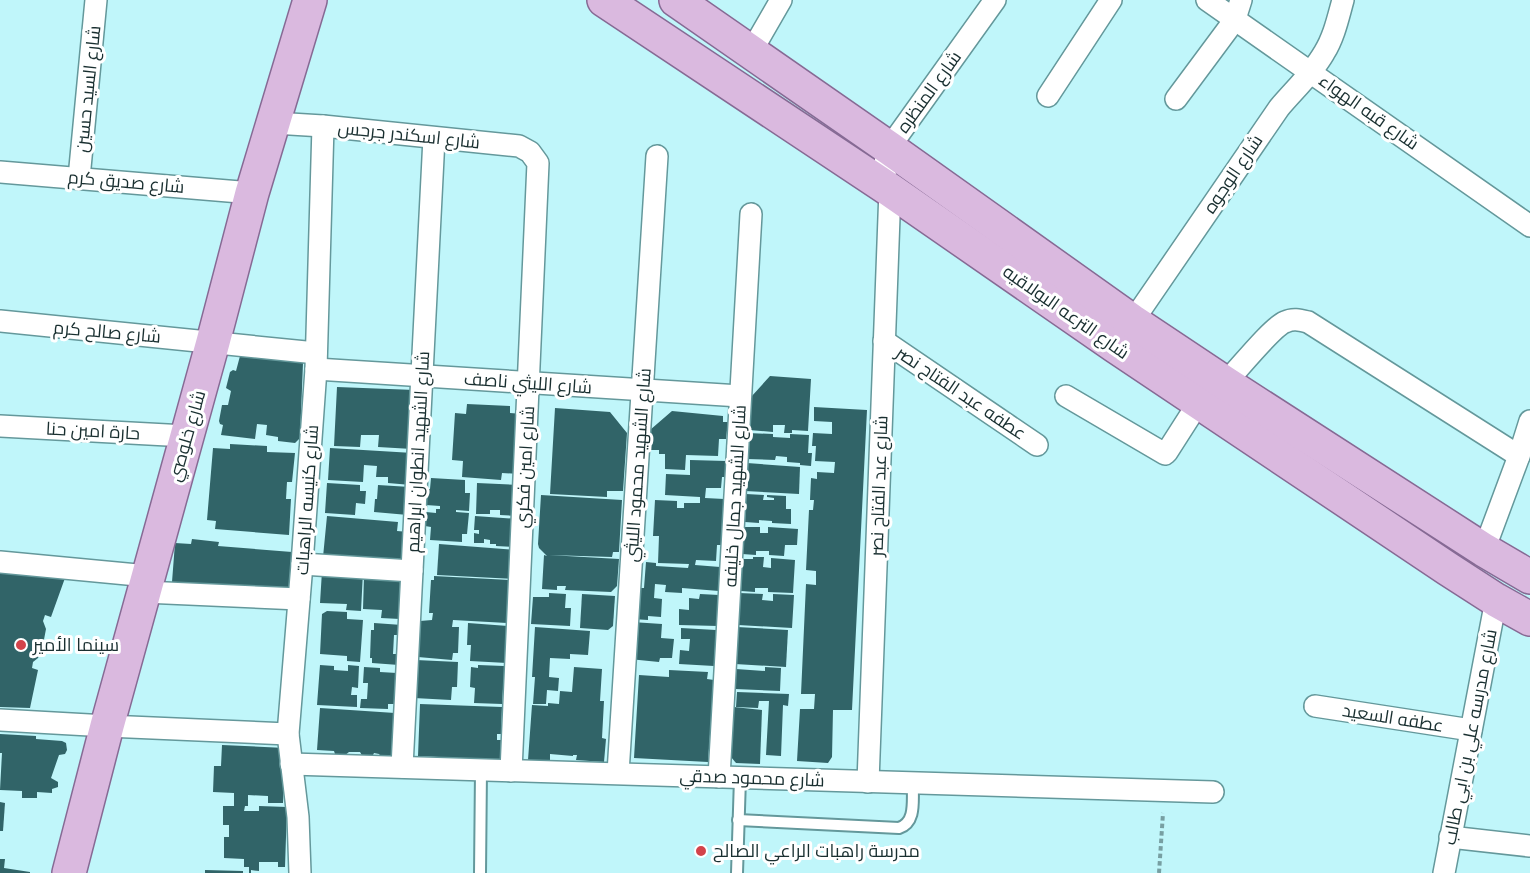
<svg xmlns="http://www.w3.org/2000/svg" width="1530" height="873" font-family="'Playfair Display',Cairo,serif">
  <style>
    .building { fill: #316468 }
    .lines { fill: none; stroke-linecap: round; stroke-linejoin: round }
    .service-casing { stroke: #64989b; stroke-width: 14 }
    .minor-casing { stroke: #64989b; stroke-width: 24 }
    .primary-casing { stroke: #866a94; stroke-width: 36 }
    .path { stroke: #779fa2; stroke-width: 4; stroke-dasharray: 4.5 3; stroke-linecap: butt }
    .service { stroke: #fff; stroke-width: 10 }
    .minor { stroke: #fff; stroke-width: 21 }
    .primary { stroke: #dab9df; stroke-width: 33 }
    .poi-dot { fill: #d3434a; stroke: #fff; stroke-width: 2 }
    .labels { text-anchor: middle; stroke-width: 6; stroke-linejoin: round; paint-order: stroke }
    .street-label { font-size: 18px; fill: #192f30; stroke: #fff }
    .poi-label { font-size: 18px; fill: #192f30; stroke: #fff; text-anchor: start }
  </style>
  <rect width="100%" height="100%" fill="#c0f6fa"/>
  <!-- building -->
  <g class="building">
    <polygon points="240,356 303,363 300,438 295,443 278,441 278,437 266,435 267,425 257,424 255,439 221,435 223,425 220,424 219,421 222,405 228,405 231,391 226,388 230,372 233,370 236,371"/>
    <polygon points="770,376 811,379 808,431 792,430 792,433 784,433 785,425 773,425 773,432 749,430 751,397"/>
    <polygon points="337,387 415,390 412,449 378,447 379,435 361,435 360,447 334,446"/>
    <polygon points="467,404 510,406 510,413 523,414 519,474 502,473 501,480 462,477 463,461 452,460 455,413 466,414"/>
    <polygon points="814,407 867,410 852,710 833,710 832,757 828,763 797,761 800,709 814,709 815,694 801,694 806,584 816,585 816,571 806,570 809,510 813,510 814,500 810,500 811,478 817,479 817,472 834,473 835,462 815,461 816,446 812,446 813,433 832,434 832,422 814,421"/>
    <polygon points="555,408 610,412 627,433 623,491 607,491 607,497 550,494"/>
    <polygon points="672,411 723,416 723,422 728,422 726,439 719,439 718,456 686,455 685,470 665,469 665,454 659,454 659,450 649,450 650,430"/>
    <polygon points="748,433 773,434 773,437 790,438 790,434 809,435 808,453 812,453 811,466 800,465 800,463 787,462 787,457 776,456 775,460 747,459"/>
    <polygon points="230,444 267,446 267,452 295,453 292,482 287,482 286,499 291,499 289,535 215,529 216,521 207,520 213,448 230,449"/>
    <polygon points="330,448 413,453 411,485 388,483 388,477 376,477 377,466 364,465 363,482 328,480"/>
    <polygon points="690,460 726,461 725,477 722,477 721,488 706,488 705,498 724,499 721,545 717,545 716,561 696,560 695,565 720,567 719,591 682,588 682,593 665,592 666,585 655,584 654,598 662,599 661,617 648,616 648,620 632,619 634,588 644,588 646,562 656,563 656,566 688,568 689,564 658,563 659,536 653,536 655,500 677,501 677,508 684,508 684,503 700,503 700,497 665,495 666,474 690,475"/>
    <polygon points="747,463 800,467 799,494 745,491"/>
    <polygon points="431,478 465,480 465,493 470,493 469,511 456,510 456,512 469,513 467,534 462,534 462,542 430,540 431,527 425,526 426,512 436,513 436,509 440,509 440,506 426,505 427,489 430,489"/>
    <polygon points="327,483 360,485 360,491 366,491 365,504 356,503 355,515 325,513"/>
    <polygon points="477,483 519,485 517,516 500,515 500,510 490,510 490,514 476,514"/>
    <polygon points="378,485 410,487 408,515 374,512 375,499 377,499"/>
    <polygon points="746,494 764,495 763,500 774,500 774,498 767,497 767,495 786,496 786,509 791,509 791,524 772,523 772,521 759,520 759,523 745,522"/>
    <polygon points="541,495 622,500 619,552 613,552 612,557 549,555 619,559 617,586 611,592 565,590 566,586 557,586 557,590 542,589 544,555 547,556 539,548 538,544"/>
    <polygon points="327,516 398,522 397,531 409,532 406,564 323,557"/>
    <polygon points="475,516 518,519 516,547 496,546 496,544 490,544 490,540 484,539 484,543 474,543 474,533 479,534 479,530 474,530"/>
    <polygon points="743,527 760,527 760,533 768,533 768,527 798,529 797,545 785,545 784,556 769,555 769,551 756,551 756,555 742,554"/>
    <polygon points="192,539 219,542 218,546 292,552 289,591 172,582 175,543 191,544"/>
    <polygon points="439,544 516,550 514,579 437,575"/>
    <polygon points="753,557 764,557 763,567 771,568 771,558 795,560 793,593 768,592 768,588 755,588 755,592 741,591 742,559 753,559"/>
    <polygon points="322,571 363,572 361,611 346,610 347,604 320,603"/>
    <polygon points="0,572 65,578 51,617 45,615 43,621 46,629 42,650 38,658 33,662 32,668 38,670 30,708 0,707"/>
    <polygon points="364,576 406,578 400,619 381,618 382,610 363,609"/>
    <polygon points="434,576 510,580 507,623 453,620 452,627 459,627 458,653 453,653 452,660 418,657 420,621 432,620 433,613 429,613 431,580 434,580"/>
    <polygon points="549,593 566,594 565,608 571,608 570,626 531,624 533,597 549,597"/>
    <polygon points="739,593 763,594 762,600 773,601 773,594 794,595 792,628 738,625"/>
    <polygon points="582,594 615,596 613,626 608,630 580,628"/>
    <polygon points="700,594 719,595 718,626 679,625 679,609 689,610 689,598 699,599"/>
    <polygon points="327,611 347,612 347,619 363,620 360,662 347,661 347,656 320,654 322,614"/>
    <polygon points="632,622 662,624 661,638 674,639 672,658 660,658 659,662 629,659"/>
    <polygon points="374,623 402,625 401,635 394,635 393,654 400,654 399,665 372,663 372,658 370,658 371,630 374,630"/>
    <polygon points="468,623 508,626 507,663 470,661 471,645 467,645"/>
    <polygon points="535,627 590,631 588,655 570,654 570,659 550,658 549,677 559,678 558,691 547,690 546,704 533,704 535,677 532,677"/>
    <polygon points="737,627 788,630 786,667 735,664"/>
    <polygon points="681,628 716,630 714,666 679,664 680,650 689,651 690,639 681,639"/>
    <polygon points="416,660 458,662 457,687 452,687 451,700 414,698"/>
    <polygon points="320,665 334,666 334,670 348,671 348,665 359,666 358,688 352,687 351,695 357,695 357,707 317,705"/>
    <polygon points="478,665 504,666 504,674 509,674 509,689 503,689 502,704 474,703 475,688 470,687 471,667 478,668"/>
    <polygon points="364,667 380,668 380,672 397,673 395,704 388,704 388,709 360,708 361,699 367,699 368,683 363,683"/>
    <polygon points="574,667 602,669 600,701 604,701 602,738 606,739 604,762 576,760 577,755 573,755 573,756 550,754 550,762 528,760 532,705 548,706 548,703 559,704 560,691 572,692"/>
    <polygon points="765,667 781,668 780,691 735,689 736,669 765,671"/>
    <polygon points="669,670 708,672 707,679 714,680 708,762 634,758 639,675 669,677"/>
    <polygon points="737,692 789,694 788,706 783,705 781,756 766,755 769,701 759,701 758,708 736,707"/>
    <polygon points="420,704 502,707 501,734 497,734 497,740 501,740 500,760 418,756"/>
    <polygon points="734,707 762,710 760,764 736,763 731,757"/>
    <polygon points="320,708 395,713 393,755 389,758 382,758 379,754 374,753 372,757 363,757 360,752 349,752 344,756 338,756 335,754 334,751 317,750"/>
    <polygon points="0,734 36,736 36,739 62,741 66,743 67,750 65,754 59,755 51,778 58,782 58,787 52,789 52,793 37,792 37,798 22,798 22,791 0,790 2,753 0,753"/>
    <polygon points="222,745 285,748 283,803 268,803 268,796 248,795 248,806 245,806 244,811 259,811 259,806 287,807 285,867 278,867 278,862 259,862 259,871 251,870 251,873 249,873 249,867 244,867 244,859 224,858 224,837 229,837 229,825 223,825 223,806 234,806 234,793 213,792 214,766 221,766"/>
    <polygon points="0,802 5,803 3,831 0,831"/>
    <polygon points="0,859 5,859 4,868 30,872 30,873 0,873"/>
    <polygon points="205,870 243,871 243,873 205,873"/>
  </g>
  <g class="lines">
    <defs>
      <g id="service">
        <path d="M738,820L899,828C917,822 912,799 913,783"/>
        <polyline points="480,873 481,770"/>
        <polyline points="737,873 740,778"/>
      </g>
      <g id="minor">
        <polyline points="1207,0 1530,226"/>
        <polyline points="751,52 781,0"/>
        <polyline points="1048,96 1111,0"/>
        <polyline points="1176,99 1228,29 1235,19 1241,0"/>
        <polyline points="274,123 323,126 519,146 530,152 538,163 511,771"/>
        <polyline points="0,172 252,193"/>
        <polyline points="79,178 96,0"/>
        <polyline points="0,321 316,353"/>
        <path d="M1126,331L1279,108C1294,90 1312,74 1324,53C1334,37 1338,18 1343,0"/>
        <polyline points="884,341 1037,445"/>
        <polyline points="316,369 740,396"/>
        <path d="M1225,383C1237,371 1272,327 1285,322C1293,318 1300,320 1308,322L1519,456"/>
        <polyline points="1066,396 1165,454 1167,452 1199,402"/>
        <polyline points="0,426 186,436"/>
        <polyline points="1484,550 1519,456 1530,421"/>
        <polyline points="0,562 148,576"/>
        <polyline points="302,564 412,571"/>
        <polyline points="144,592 299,599"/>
        <polyline points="1315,706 1471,730"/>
        <polyline points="0,720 107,726 288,734"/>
        <polyline points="291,764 1213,792"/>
        <polyline points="402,767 434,138"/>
        <polyline points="618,773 657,156"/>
        <polyline points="719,777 751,214"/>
        <path d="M868,782L890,190C883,173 883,165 889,148L995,0"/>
        <polyline points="1450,837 1530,846"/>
        <polyline points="300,873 298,817 288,734 302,564 316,369 323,126"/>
        <polyline points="1444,873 1496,600"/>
      </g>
      <g id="primary">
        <polyline points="604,0 890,190 1115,346 1448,569 1496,600 1530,619"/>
        <polyline points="676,0 889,148 1132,321 1225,383 1484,550 1530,577"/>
        <polyline points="69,873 107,726 213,342 252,193 310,0"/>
      </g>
    </defs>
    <!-- service casing -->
    <use href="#service" class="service-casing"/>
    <!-- minor casing -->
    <use href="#minor" class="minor-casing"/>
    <!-- primary casing -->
    <use href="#primary" class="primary-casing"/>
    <!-- path -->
    <polyline class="path" points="1159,873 1163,813"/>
    <!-- service -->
    <use href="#service" class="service"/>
    <!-- minor -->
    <use href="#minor" class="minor"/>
    <!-- primary -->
    <use href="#primary" class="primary"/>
  </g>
  <!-- markers -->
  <g class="poi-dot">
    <circle cx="21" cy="645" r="6"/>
    <circle cx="701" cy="851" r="6"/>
  </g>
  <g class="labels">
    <!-- street labels -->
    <g class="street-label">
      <text transform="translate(88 89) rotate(-84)" y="6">شارع السيد حسين</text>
      <text transform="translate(929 92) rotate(-54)" y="6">شارع المنظره</text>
      <text transform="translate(1369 112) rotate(35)" y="6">شارع قبه الهواء</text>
      <text transform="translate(409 135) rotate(6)" y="6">شارع اسكندر جرجس</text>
      <text transform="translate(1233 174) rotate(-56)" y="6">شارع الوجوه</text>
      <text transform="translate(126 182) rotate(5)" y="6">شارع صديق كرم</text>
      <text transform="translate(1066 312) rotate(35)" y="6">شارع الترعه البولاقيه</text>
      <text transform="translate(107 332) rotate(5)" y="6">شارع صالح كرم</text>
      <text transform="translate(528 383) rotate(4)" y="6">شارع الليثي ناصف</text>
      <text transform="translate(961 393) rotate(34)" y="6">عطفه عبد الفتاح نصر</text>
      <text transform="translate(93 431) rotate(3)" y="6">حارة امين حنا</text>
      <text transform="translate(187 436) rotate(-74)" y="6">شارع خلوصي</text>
      <text transform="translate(418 452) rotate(-87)" y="6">شارع الشهيد انطوان ابراهيم</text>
      <text transform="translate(638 465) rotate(-86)" y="6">شارع الشهيد محمود الليثي</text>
      <text transform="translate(525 467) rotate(-87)" y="6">شارع امين فكري</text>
      <text transform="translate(879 486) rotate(-88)" y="6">شارع عبد الفتاح نصر</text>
      <text transform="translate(735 496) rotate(-87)" y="6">شارع الشهيد جمال خليفه</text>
      <text transform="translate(307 500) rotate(-86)" y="6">شارع كنيسه الراهبات</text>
      <text transform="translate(1393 718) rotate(9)" y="6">عطفه السعيد</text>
      <text transform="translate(1470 737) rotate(-79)" y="6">شارع مدرسه علي بن ابي طالب</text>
      <text transform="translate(752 778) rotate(2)" y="6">شارع محمود صدقي</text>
    </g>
    <!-- poi labels -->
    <g class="poi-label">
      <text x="33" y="651">سينما الأمير</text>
      <text x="713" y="857">مدرسة راهبات الراعي الصالح</text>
    </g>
  </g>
</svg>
